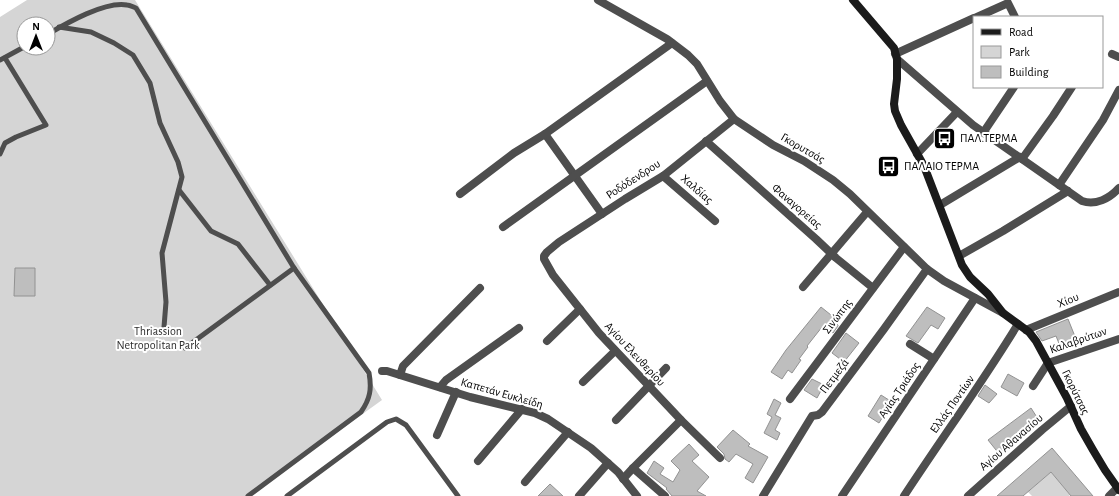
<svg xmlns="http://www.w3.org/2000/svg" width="1119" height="496" font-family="'Alegreya Sans',sans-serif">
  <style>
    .green { fill: #d5d5d5; fill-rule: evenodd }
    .building { fill: #bebebe; stroke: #929292 }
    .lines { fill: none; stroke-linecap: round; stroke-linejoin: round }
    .service { stroke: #4e4e4e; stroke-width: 5 }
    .minor { stroke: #4e4e4e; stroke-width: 8 }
    .tertiary { stroke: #4e4e4e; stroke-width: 8 }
    .secondary { stroke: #1b1b1b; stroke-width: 8 }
    .labels { text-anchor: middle; stroke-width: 4; stroke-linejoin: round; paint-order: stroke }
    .poi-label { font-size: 12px; fill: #000; stroke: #fff; text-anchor: start }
    .street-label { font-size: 12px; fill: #000; stroke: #fff }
    .park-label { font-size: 12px; fill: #2c2c2c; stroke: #fff }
  </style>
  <rect width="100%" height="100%" fill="#fff"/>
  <!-- green -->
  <g class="green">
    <path d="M27,0H135L382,400L249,496H0V17ZM24,24H48V48H24Z"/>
    <polygon points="1051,472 1070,495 1069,496 1032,496 1028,492"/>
  </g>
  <!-- building -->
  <g class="building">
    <polygon points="15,268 35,268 35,296 14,296"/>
    <polygon points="821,307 836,319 834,322 838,325 838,326 833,333 826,328 825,329 822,327 807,346 808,347 799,359 801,360 792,373 788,370 782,379 771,372 786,350"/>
    <polygon points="927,307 945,318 938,329 931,325 918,343 906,336"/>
    <polygon points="1068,319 1078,344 1062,351 1056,336 1042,341 1036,332"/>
    <polygon points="846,333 859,343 844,362 832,353"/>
    <polygon points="1008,374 1024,383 1017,396 1001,387"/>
    <polygon points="812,379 824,385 817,398 804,390"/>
    <polygon points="985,385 997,394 989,403 978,396"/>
    <polygon points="881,395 892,402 879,423 868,416"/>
    <polygon points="774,399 781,403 775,415 781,418 775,430 780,433 777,440 764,433 772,417 767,414"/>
    <polygon points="1031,408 1040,422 1010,444 1012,445 1000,455 988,440"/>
    <polygon points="733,430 750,444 748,446 768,457 753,483 745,478 753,464 736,454 729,462 725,459 724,454 717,447"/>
    <polygon points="689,444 699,455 692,461 709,477 697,491 706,496 672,496 666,489 667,488 647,473 654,461 664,468 660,474 673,482 680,470 671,461"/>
    <polygon points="1052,448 1093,496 1071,496 1051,472 1023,496 997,496"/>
    <polygon points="550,484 563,496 538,496"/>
  </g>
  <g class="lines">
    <!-- service -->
    <g class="service">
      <polyline points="59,27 91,32 114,43 133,55 150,83 160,123 178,162 182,177 162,253 166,302 164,327"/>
      <path d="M48,34C67,23 105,1 127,5C130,5 133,7 136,8L294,268L369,373C372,389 370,399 361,412L248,496"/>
      <polyline points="0,60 24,47"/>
      <polyline points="0,154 5,143 16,137 46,125 5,58"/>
      <polyline points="179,190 211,231 238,244 270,285"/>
      <polyline points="185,348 294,268"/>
      <polyline points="287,496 387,422 396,419 406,425 458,496"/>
    </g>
    <!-- minor -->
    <g class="minor">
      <polyline points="977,17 1008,3 1015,17"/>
      <polyline points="895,54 974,18"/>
      <polyline points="1112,54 1119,57"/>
      <path d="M897,59L973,125L1082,201C1096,206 1110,198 1119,188"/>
      <polyline points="983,133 1014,87"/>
      <polyline points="545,134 602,214"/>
      <polyline points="706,141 816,239 836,258 873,288"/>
      <polyline points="917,154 957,112"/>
      <polyline points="1022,159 1053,116 1072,87"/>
      <polyline points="663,176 715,221"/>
      <polyline points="1059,185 1103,120 1119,90"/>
      <polyline points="460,194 514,153 545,134 672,43"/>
      <polyline points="940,205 1020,157"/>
      <polyline points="503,227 707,81"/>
      <polyline points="959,256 1003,231 1068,191"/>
      <polyline points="803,287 867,212"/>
      <polyline points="1026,330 1119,292"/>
      <polyline points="547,341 580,309"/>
      <polyline points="910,344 934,359"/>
      <polyline points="382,371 387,371 470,397 535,413 548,419 591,448 618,472 637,496"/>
      <polyline points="400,375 403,366 480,288"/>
      <polyline points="583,382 615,351"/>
      <polyline points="1033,386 1048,363 1119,339"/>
      <polyline points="440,387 446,380 519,328"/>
      <polyline points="790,399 904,247"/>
      <polyline points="616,420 666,368"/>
      <polyline points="437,435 456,392"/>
      <polyline points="720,458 681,420 599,333 553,275 544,259 544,256 547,252 559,242 625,199 663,176 734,119"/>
      <polyline points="478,461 522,409"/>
      <polyline points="633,468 665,496"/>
      <polyline points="623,479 633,468 681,420"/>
      <polyline points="525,482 568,432"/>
      <polyline points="579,496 608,463"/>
      <polyline points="763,496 812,416 818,415 822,412 884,329 927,269"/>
      <polyline points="842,496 975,298"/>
      <path d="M904,496C942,438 982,383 1018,324"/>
      <polyline points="968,496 1042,430 1071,406"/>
      <polyline points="1109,496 1117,488"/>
    </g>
    <!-- tertiary -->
    <polyline class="tertiary" points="598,0 667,39 688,55 697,64 720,101 734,119 773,145 804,161 833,180 850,194 927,269 944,281 1003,313"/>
    <!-- secondary -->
    <polyline class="secondary" points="853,0 894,48 897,59 897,79 894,104 895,111 901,125 924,166 962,265 970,277 988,294 1003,313 1029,332 1036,341 1067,398 1081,429 1093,450 1105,470 1119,490"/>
  </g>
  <!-- icons -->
  <defs>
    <symbol id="bus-square" viewBox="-11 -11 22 22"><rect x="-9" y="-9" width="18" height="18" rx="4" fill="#000" stroke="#fff"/><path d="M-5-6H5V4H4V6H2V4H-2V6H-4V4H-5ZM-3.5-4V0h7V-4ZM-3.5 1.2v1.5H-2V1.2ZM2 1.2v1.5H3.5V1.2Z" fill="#fff"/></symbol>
  </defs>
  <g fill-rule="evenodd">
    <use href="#bus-square" x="932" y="126" width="25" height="25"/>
    <use href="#bus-square" x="876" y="154" width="25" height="25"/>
  </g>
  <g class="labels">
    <!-- poi labels -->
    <g class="poi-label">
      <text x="960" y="142">ΠΑΛ.ΤΕΡΜΑ</text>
      <text x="904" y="170">ΠΑΛΑΙΟ ΤΕΡΜΑ</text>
    </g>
    <!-- street labels -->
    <g class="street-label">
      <text transform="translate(803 148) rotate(30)" y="4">Γκορυτσάς</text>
      <text transform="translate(633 179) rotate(-33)" y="4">Ροδόδενδρου</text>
      <text transform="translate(697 189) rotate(41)" y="4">Χαλδίας</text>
      <text transform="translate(797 206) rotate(41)" y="4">Φαναγορείας</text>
      <text transform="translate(1068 300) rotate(-22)" y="4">Χίου</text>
      <text transform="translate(837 316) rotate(-53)" y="4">Σινώπης</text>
      <text transform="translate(1078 340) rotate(-19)" y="4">Καλαβρύτων</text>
      <text transform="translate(635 354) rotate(47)" y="4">Αγίου Ελευθερίου</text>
      <text transform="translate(834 376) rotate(-53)" y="4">Πετμεζά</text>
      <text transform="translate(899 390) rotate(-56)" y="4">Αγίας Τριάδος</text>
      <text transform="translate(1076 392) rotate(64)" y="4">Γκορύτσας</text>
      <text transform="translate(502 393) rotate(16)" y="4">Καπετάν Ευκλείδη</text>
      <text transform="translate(952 404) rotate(-55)" y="4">Ελλάς Ποντίων</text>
      <text transform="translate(1011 442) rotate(-41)" y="4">Αγίου Αθανασίου</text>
    </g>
    <!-- park labels -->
    <g class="park-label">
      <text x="158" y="335">Thriassion<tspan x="158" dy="14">Netropolitan Park</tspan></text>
    </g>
  </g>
  <!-- legend -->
  <rect x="973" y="16" width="130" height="72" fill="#ffffff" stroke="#999999"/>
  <rect x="981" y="29" width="20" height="6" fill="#1b1b1b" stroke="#999999"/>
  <text x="1009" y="36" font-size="12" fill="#000000">Road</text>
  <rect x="981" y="46" width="20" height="12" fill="#d5d5d5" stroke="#999999"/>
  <text x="1009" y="56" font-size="12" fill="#000000">Park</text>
  <rect x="981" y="66" width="20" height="12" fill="#bebebe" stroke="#999999"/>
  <text x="1009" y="76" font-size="12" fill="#000000">Building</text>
  <!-- north arrow -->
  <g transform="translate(36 36)"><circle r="19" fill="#ffffff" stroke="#999999"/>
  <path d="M0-3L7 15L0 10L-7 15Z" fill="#000000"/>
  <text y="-6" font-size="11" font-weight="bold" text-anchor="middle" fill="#000000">N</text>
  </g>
</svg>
